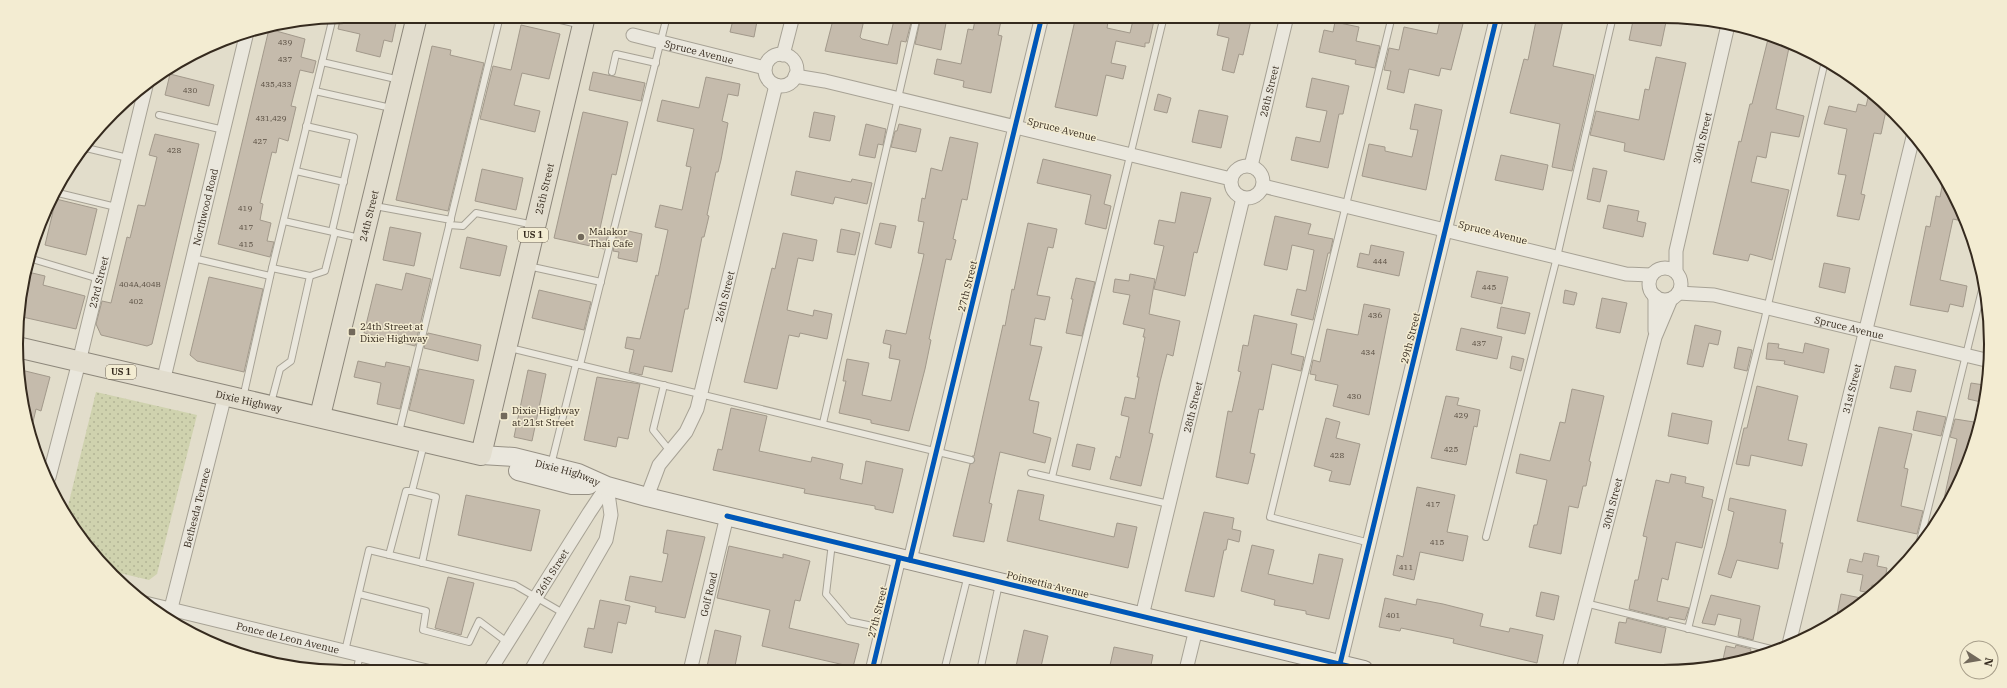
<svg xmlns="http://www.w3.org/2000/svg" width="2007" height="688" font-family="'IBM Plex Serif',serif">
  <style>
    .green { fill: url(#green-dots) }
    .building { fill: #c5bbac; stroke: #a2998b }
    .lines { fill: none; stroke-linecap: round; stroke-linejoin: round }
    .lane-casing { stroke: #a7a295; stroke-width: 8 }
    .street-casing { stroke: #a7a295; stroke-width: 15 }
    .secondary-casing { stroke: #979185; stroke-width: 20 }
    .primary-casing { stroke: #8d877b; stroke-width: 22 }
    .lane { stroke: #eae7dd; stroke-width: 6 }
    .street { stroke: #eae7dd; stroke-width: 13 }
    .secondary { stroke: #eae7dd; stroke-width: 18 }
    .primary { stroke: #e2ddce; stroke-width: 20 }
    .cycleway-casing { stroke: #f3ecd2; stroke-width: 8 }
    .cycleway { stroke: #0057b8; stroke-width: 5 }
    .poi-dot { fill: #72695b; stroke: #f3ecd2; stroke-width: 1.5 }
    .labels { text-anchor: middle; stroke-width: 3; stroke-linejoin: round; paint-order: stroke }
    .number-label { font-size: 8px; fill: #594e42 }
    .shield { fill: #f3ecd2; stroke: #6e6454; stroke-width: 1 }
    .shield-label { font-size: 9px; font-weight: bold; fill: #352a1e }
    .street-label { font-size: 10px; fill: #352a1e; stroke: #f3ecd2 }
    .poi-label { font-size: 10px; fill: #352a1e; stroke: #f3ecd2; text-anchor: start }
    .rim { fill: none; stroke: #352a1e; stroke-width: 2 }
  </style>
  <defs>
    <pattern id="green-dots" width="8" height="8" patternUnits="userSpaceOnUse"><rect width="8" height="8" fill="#cfd2ae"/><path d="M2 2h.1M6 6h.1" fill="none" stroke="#b2b495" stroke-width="1.8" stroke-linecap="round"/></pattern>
  </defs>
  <rect width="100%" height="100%" fill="#e2ddcb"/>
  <!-- green -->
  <polygon class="green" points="96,392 197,415 157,574 149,580 107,570 71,526 66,514"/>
  <!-- building -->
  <g class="building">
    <polygon points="341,16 389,16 397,18 392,42 384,40 380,57 356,51 360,34 338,29"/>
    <polygon points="734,16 758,16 754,37 730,32"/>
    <polygon points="834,16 865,16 860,37 862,39 888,45 895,16 912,19 906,42 901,41 897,64 825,51"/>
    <polygon points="976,16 1002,16 998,35 1002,36 991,93 963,87 964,81 934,74 937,59 961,64 968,29 973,30"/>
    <polygon points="1076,16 1109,16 1107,28 1130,33 1134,16 1155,16 1149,43 1145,43 1145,47 1116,41 1111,63 1126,66 1123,79 1106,75 1097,116 1055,107"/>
    <polygon points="1221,16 1252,16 1243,55 1239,54 1234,73 1222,70 1229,38 1217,35"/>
    <polygon points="1441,16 1465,16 1451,70 1441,68 1439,76 1409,69 1404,93 1387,89 1391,71 1384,70 1389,48 1399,50 1404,27 1437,34"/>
    <polygon points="1537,16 1564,16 1553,66 1594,75 1572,171 1552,167 1560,124 1510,113 1524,59 1528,60"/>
    <polygon points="1634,16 1644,18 1645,16 1667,17 1661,46 1629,40"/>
    <polygon points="928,19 946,23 941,50 915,44 920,21 928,22"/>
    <polygon points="1335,22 1359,27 1356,41 1380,46 1375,68 1355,64 1356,60 1319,52 1324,30 1333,32"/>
    <polygon points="521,25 560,34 549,79 522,73 514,105 540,111 535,132 480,119 493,66 511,70"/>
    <polygon points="269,29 305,39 301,57 316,61 313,73 300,70 291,106 296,107 288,141 279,138 276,153 272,152 260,203 263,204 260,220 271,223 267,241 274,242 270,257 218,244"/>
    <polygon points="1769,35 1790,43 1776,109 1804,116 1799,137 1771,132 1766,158 1757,156 1751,182 1789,190 1772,260 1750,254 1748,261 1713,254 1739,141 1741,142 1750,104 1752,104"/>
    <polygon points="432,46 451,50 450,55 484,63 448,211 396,200"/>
    <polygon points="1656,57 1686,63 1664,160 1624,151 1625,143 1590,135 1596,111 1639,120 1645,89 1649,90"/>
    <polygon points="593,72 645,83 641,101 589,90"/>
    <polygon points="170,74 214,85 209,106 165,95"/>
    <polygon points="706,77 740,84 738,96 728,94 722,121 728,123 721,160 718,172 716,172 707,215 709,216 704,237 702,237 688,309 685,309 672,372 644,366 642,375 629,372 634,350 625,348 627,337 640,339 656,275 658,276 668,230 655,227 660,205 682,210 691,167 686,166 694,129 657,121 662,100 699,108"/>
    <polygon points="1312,78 1349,86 1343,114 1339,114 1328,168 1291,160 1296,137 1320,142 1327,111 1306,107"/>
    <polygon points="1870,90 1887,106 1881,134 1874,133 1861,194 1865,195 1859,220 1837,216 1846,175 1838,174 1847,129 1824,124 1829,106 1856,112 1858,104 1866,106"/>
    <polygon points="1158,94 1171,98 1167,113 1154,110"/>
    <polygon points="1415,104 1442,110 1426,190 1362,176 1369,144 1385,147 1385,151 1412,157 1418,130 1410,129"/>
    <polygon points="1199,110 1228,116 1221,148 1192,142"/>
    <polygon points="583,112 628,122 616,175 612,174 599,233 608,234 604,249 554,238"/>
    <polygon points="814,112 835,116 830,141 809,137"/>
    <polygon points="866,124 886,129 883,145 878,144 875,158 859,155"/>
    <polygon points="899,124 921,129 916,152 891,147 895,131 897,131"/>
    <polygon points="155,134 199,144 152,344 147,346 101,335 96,324 102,301 111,303 127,237 130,238 138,205 145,206 157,157 149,155"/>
    <polygon points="950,137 978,143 967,200 962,199 953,239 956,240 951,260 946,259 929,339 931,340 925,369 909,431 871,423 871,420 839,413 846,381 843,381 847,359 869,363 862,395 891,401 900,360 889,358 891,345 883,343 886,330 906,334 924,254 918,253 924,222 918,221 922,198 925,199 931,168 942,171"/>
    <polygon points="1501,155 1548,165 1543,190 1495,180"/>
    <polygon points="1043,159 1111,175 1104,204 1111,206 1106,229 1085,224 1091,195 1037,183"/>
    <polygon points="1593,168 1607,171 1600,202 1587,199"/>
    <polygon points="482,169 523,178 516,210 475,201"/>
    <polygon points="796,171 851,182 852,179 872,183 867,204 835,197 833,204 791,195"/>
    <polygon points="1944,176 1966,222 1953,219 1940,280 1967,286 1963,307 1950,304 1948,312 1910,305 1926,226 1930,227 1936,196 1940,197"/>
    <polygon points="1181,192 1211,198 1197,253 1194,252 1185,296 1154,289 1164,246 1154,244 1159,220 1175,223"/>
    <polygon points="56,199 97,209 86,255 45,245"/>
    <polygon points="1608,205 1639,211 1637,221 1646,223 1643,237 1603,228"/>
    <polygon points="1275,216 1311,224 1308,234 1333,239 1330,253 1328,253 1313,320 1291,315 1297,289 1306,291 1314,250 1292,245 1287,270 1264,265"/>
    <polygon points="880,223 896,226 891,248 875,244"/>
    <polygon points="1028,223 1057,229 1053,248 1048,247 1037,295 1050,297 1045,320 1035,318 1030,345 1042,347 1029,400 1039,402 1033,433 1051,438 1045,463 1000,452 989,503 992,504 984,542 953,536 970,464 975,461 972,456 974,456 1003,325 1005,326 1012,289 1014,290"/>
    <polygon points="390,227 421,233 414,266 383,260"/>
    <polygon points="841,229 860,233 855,255 837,252"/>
    <polygon points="624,230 642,234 637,262 618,258 619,252 613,251 617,236 622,237"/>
    <polygon points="783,233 817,240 813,261 798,258 787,310 813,316 814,310 832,314 827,339 800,333 799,337 789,335 777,389 744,382 772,268 775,269"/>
    <polygon points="467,237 507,246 500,276 460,268"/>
    <polygon points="1371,245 1404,252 1399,276 1357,267 1360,253 1369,255"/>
    <polygon points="1824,263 1850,268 1845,293 1819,287"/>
    <polygon points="1477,271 1508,277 1502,304 1471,297"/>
    <polygon points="28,272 45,276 43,285 85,296 76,329 18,316 19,301"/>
    <polygon points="406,273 431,279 415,346 364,333 376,284 402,290"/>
    <polygon points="1130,274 1155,279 1149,314 1180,321 1173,356 1167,354 1160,382 1149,433 1153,434 1141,486 1110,479 1116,456 1120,458 1129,417 1121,415 1125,397 1135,399 1139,377 1137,377 1145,337 1143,337 1145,329 1123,324 1130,295 1113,292 1115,279 1129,281"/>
    <polygon points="209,277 263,289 244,372 197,361 190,355"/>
    <polygon points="1076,278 1095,282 1082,336 1066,333 1073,299 1071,299"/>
    <polygon points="539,290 591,302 584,330 532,318"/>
    <polygon points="1565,290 1577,293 1574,305 1563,303"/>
    <polygon points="1602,298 1627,303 1620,333 1596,328"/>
    <polygon points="1364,304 1390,309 1369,415 1333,406 1338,385 1315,380 1316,375 1310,374 1313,360 1320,362 1327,329 1358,335"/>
    <polygon points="1501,307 1530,313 1525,334 1497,328"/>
    <polygon points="1254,315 1297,324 1291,354 1304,357 1301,371 1272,364 1263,410 1259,409 1250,453 1255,454 1248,484 1216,477 1228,411 1232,412 1241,372 1238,371 1243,345 1248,346"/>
    <polygon points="1695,325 1721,331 1718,345 1709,343 1703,367 1687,364"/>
    <polygon points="1461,328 1502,337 1497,359 1456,350"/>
    <polygon points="428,333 481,345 478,361 424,348"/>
    <polygon points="1768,343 1779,344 1778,348 1803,353 1805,343 1829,349 1824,373 1784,364 1785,361 1766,359"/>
    <polygon points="1738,347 1752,350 1747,371 1734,368"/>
    <polygon points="1512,356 1524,359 1521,371 1510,368"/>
    <polygon points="358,361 385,367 386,362 410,367 400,409 377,404 381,383 354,377"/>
    <polygon points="1895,366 1916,370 1911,392 1890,388"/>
    <polygon points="17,369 50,377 41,411 36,409 30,435 27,429"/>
    <polygon points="419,369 474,380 464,424 409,410"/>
    <polygon points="528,370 546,374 532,441 514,437"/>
    <polygon points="597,377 640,384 628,439 618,437 616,447 584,440"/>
    <polygon points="1971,383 1984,385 1981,402 1968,399"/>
    <polygon points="1757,386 1798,396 1788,440 1807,444 1802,466 1751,455 1749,466 1736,464 1744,428 1747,428"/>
    <polygon points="1572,389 1604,396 1589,461 1591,462 1586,486 1583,486 1578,508 1569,506 1561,554 1529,547 1534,525 1537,525 1547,480 1516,473 1520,454 1550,461 1560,422 1565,423"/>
    <polygon points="1446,396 1459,398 1457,405 1480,410 1477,427 1474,426 1466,465 1431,458"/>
    <polygon points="731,408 767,416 759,451 811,462 812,457 843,464 840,479 862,484 866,461 903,469 893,513 875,509 875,506 804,493 805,489 713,470 718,449 722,450"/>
    <polygon points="1917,411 1946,417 1941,436 1913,430"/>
    <polygon points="1672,413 1712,421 1708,444 1668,436"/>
    <polygon points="1326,418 1340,422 1336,438 1360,444 1350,485 1329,481 1332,471 1314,466"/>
    <polygon points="1955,419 1974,422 1964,467 1950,501 1944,499 1957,439 1950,437"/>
    <polygon points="1879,427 1912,434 1904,468 1908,469 1901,506 1923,511 1917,534 1857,521"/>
    <polygon points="1077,444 1095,448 1090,470 1072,466"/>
    <polygon points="1671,474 1686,477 1685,483 1704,487 1702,497 1713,500 1702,548 1676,542 1668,580 1662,578 1657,601 1689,608 1685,620 1669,617 1668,619 1629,609 1635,580 1638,580 1647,537 1643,536 1656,480 1669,483"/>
    <polygon points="1417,487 1455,495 1447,532 1468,536 1463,561 1420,552 1414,580 1393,575 1397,555 1403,557"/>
    <polygon points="1018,490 1044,495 1039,520 1114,537 1117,523 1137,527 1128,568 1007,541"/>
    <polygon points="466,495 540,510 531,551 458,535"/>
    <polygon points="1730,498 1786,510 1780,543 1783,543 1778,569 1737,560 1731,578 1718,574 1726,547 1734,512 1728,510"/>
    <polygon points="1204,512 1234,518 1232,529 1241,531 1239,542 1228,539 1226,550 1224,550 1214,597 1185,591"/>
    <polygon points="667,530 705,537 685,618 655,612 656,607 625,600 630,576 662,582 668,554 663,553"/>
    <polygon points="1252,545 1274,550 1268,574 1313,584 1319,554 1343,559 1329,619 1306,614 1306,611 1274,605 1275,600 1241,591"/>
    <polygon points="729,546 783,558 783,554 810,561 800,601 795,600 789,628 859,644 853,667 762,646 770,610 717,598"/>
    <polygon points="1864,553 1879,556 1877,566 1887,568 1884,585 1882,587 1872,585 1871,593 1860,591 1863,575 1847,572 1850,559 1862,562"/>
    <polygon points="448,577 474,583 461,635 435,628"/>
    <polygon points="1541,592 1559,596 1554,620 1536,616"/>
    <polygon points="1841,594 1866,599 1836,620"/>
    <polygon points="1711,595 1760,606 1753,640 1738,636 1741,619 1718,614 1715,625 1702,623"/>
    <polygon points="1385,598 1416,605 1417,599 1443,604 1483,614 1480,626 1509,632 1510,628 1543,635 1537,663 1453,643 1454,639 1401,628 1400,631 1379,627"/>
    <polygon points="600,600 630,606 626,624 618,622 612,653 584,647 588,628 594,629"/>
    <polygon points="1627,618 1666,628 1661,653 1615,643 1619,622 1626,623"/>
    <polygon points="715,630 741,636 734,671 706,671"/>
    <polygon points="1024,630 1048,636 1040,671 1015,671"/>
    <polygon points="1736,645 1751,649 1750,651 1759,653 1722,664 1726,646 1735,648"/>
    <polygon points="1114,647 1153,655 1150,670 1109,670"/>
  </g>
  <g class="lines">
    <defs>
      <g id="lane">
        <polyline points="322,62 400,80"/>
        <polyline points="612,72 616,54 656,63"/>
        <polyline points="315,91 391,108"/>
        <polyline points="159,115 224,130"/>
        <polyline points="306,126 354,137 332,231"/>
        <polyline points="82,147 128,158"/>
        <polyline points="296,171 344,182"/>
        <polyline points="54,192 116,207"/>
        <polyline points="375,206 451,220"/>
        <polyline points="284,221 360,238"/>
        <polyline points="449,225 463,226 476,213 534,225"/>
        <polyline points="193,258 270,276"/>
        <polyline points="32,259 99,279"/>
        <polyline points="528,266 601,282"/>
        <polyline points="310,276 325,271 335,232"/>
        <polyline points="510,348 971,460"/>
        <polyline points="580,365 667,16"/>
        <polyline points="664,385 653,430 670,451"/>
        <polyline points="243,398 272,268 333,17"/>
        <polyline points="271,403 280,369 291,361 310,276 272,268"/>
        <polyline points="823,423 917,16"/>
        <polyline points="399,432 500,16"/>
        <polyline points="551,465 576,364"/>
        <polyline points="1031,473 1169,504"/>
        <polyline points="1052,477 1164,16"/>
        <polyline points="1486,537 1557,257 1613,16"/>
        <polyline points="1920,541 1984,282"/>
        <polyline points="832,543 826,594 849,621 882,628"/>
        <polyline points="1370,543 1270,517 1392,16"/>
        <polyline points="389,555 406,491 412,491"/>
        <polyline points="422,563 436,497 412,491 424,444"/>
        <polyline points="359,594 426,611 423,630 469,642 479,621 507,642"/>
        <polyline points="1585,603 1771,649"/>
        <polyline points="1688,629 1764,322 1825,61"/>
        <polyline points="345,651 369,550 515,585 563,613"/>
        <polyline points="944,671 968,575"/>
        <polyline points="980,671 999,584"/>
        <polyline points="356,672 360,655"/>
      </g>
      <g id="street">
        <polyline points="558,16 584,22"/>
        <path id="s1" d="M633,35L765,68"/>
        <circle cx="781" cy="70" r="16"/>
        <polyline points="783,55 793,16"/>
        <polyline points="795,76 825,81 1231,179"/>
        <circle cx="1247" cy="182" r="16"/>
        <path id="s2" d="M1251,166L1287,16"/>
        <polyline points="1263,186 1626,274 1651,275"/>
        <circle cx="1665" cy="284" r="16"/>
        <path id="s3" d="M1676,271V251L1728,25"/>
        <path id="s4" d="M1678,293L1714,295L1990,361"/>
        <polyline points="1655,296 1655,331"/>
        <path id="s5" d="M163,382L247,32"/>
        <path id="s6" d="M49,477L79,362L146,86"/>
        <path id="s7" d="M647,497L659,465L686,432L697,409L776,85"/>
        <polyline points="910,560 1042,16"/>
        <path id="s8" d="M145,603L431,672"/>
        <path id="s9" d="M1142,616L1243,198"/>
        <path id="s10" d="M168,620L225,395"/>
        <path id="s11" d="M1789,644L1914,133"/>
        <polyline points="1340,664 1497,16"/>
        <path id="s12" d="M1569,669L1655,337L1671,299"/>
        <polyline points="1186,670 1196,629"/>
        <path id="s13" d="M690,671L727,516"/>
        <polyline points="872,671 899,558"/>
        <path id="s14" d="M489,672L589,513L607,486"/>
        <polyline points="530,672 606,540 611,515 607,486"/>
      </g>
      <g id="secondary">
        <path id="s15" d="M481,455L514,457L578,473L607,486L647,497L1364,670"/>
        <polyline points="518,471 572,485 589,485"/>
      </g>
      <g id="primary">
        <path id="s16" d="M17,347C172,384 326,418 481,455L585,16"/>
        <path id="s17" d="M320,416L417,16"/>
      </g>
    </defs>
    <!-- lane casing -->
    <use href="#lane" class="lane-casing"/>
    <!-- street casing -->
    <use href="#street" class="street-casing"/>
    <!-- secondary casing -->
    <use href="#secondary" class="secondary-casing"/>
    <!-- primary casing -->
    <use href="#primary" class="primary-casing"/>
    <!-- lane -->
    <use href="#lane" class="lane"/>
    <!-- street -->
    <use href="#street" class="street"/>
    <!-- secondary -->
    <use href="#secondary" class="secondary"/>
    <!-- primary -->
    <use href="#primary" class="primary"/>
    <defs>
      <g id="cycleway">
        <polyline points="727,516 1364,670"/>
        <polyline points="910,560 1042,16"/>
        <polyline points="1340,664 1497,16"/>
        <polyline points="872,671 899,558"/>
      </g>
    </defs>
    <!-- cycleway casing -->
    <use href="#cycleway" class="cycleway-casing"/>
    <!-- cycleway -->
    <use href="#cycleway" class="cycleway"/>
  </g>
  <!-- markers -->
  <g class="poi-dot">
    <circle cx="581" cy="237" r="4"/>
    <rect x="348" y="328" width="8" height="8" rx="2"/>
    <rect x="500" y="412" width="8" height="8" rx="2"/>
  </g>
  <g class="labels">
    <!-- number labels -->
    <g class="number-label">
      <text x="285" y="45">439</text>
      <text x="285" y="62">437</text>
      <text x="276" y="87">435,433</text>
      <text x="190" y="93">430</text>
      <text x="271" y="121">431,429</text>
      <text x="260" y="144">427</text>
      <text x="174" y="153">428</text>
      <text x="245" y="211">419</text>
      <text x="246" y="230">417</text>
      <text x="246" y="247">415</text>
      <text x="1380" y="264">444</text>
      <text x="140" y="287">404A,404B</text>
      <text x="1489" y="290">445</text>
      <text x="136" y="304">402</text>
      <text x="1375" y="318">436</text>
      <text x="1479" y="346">437</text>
      <text x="1368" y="355">434</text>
      <text x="1354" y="399">430</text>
      <text x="1461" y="418">429</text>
      <text x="1451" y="452">425</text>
      <text x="1337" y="458">428</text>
      <text x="1433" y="507">417</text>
      <text x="1437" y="545">415</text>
      <text x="1406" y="570">411</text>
      <text x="1393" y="618">401</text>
    </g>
    <!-- shield labels -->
    <g class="shield">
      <rect x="518" y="228" width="30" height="14" rx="3"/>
      <rect x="106" y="365" width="30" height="14" rx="3"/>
    </g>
    <g class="shield-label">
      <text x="533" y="238">US 1</text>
      <text x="121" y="375">US 1</text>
    </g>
    <!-- street labels -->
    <g class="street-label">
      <text dy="4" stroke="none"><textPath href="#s1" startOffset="68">Spruce Avenue</textPath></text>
      <text dy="4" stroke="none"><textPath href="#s2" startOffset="77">28th Street</textPath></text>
      <text transform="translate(1062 129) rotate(14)" y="4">Spruce Avenue</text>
      <text dy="4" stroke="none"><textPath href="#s3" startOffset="136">30th Street</textPath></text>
      <text dy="4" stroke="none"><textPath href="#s16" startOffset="750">25th Street</textPath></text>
      <text dy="4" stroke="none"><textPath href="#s5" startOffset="180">Northwood Road</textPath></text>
      <text dy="4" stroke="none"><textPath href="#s17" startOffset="206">24th Street</textPath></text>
      <text transform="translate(1493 232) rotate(14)" y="4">Spruce Avenue</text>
      <text dy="4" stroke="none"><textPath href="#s6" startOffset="201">23rd Street</textPath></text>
      <text transform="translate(967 286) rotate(-76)" y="4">27th Street</text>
      <text dy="4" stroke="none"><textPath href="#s7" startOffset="218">26th Street</textPath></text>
      <text dy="4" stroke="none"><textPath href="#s4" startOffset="175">Spruce Avenue</textPath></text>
      <text transform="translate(1410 338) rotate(-76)" y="4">29th Street</text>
      <text dy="4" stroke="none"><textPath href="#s11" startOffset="263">31st Street</textPath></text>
      <text dy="4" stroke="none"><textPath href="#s16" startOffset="238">Dixie Highway</textPath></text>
      <text dy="4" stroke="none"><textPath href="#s9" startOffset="215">28th Street</textPath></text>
      <text dy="4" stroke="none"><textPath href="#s15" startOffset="89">Dixie Highway</textPath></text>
      <text dy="4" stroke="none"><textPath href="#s12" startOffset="171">30th Street</textPath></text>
      <text dy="4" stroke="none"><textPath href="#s10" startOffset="116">Bethesda Terrace</textPath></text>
      <text dy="4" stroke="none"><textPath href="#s14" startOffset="118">26th Street</textPath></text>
      <text transform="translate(1048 584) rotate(14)" y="4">Poinsettia Avenue</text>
      <text dy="4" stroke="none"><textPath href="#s13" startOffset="79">Golf Road</textPath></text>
      <text transform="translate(877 612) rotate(-76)" y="4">27th Street</text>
      <text dy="4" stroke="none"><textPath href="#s8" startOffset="147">Ponce de Leon Avenue</textPath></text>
    </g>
    <!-- poi labels -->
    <g class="poi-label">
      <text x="589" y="235">Malakor<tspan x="589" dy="12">Thai Cafe</tspan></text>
      <text x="360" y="330">24th Street at<tspan x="360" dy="12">Dixie Highway</tspan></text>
      <text x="512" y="414">Dixie Highway<tspan x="512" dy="12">at 21st Street</tspan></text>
    </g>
  </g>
  <!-- crop -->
  <path d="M0 0H2007V688H0ZM344 23H1663A321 321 0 0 1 1984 344V344A321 321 0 0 1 1663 665H344A321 321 0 0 1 23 344V344A321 321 0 0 1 344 23Z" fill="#f3ecd2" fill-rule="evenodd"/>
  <path class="rim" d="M344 23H1663A321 321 0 0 1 1984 344V344A321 321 0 0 1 1663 665H344A321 321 0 0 1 23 344V344A321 321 0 0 1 344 23Z"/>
  <!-- north arrow -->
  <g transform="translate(1979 660) rotate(102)"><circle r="19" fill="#f3ecd2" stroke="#a79e8a"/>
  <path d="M0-3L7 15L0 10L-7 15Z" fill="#72695b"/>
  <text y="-6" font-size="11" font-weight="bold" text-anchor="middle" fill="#352a1e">N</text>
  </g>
</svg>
